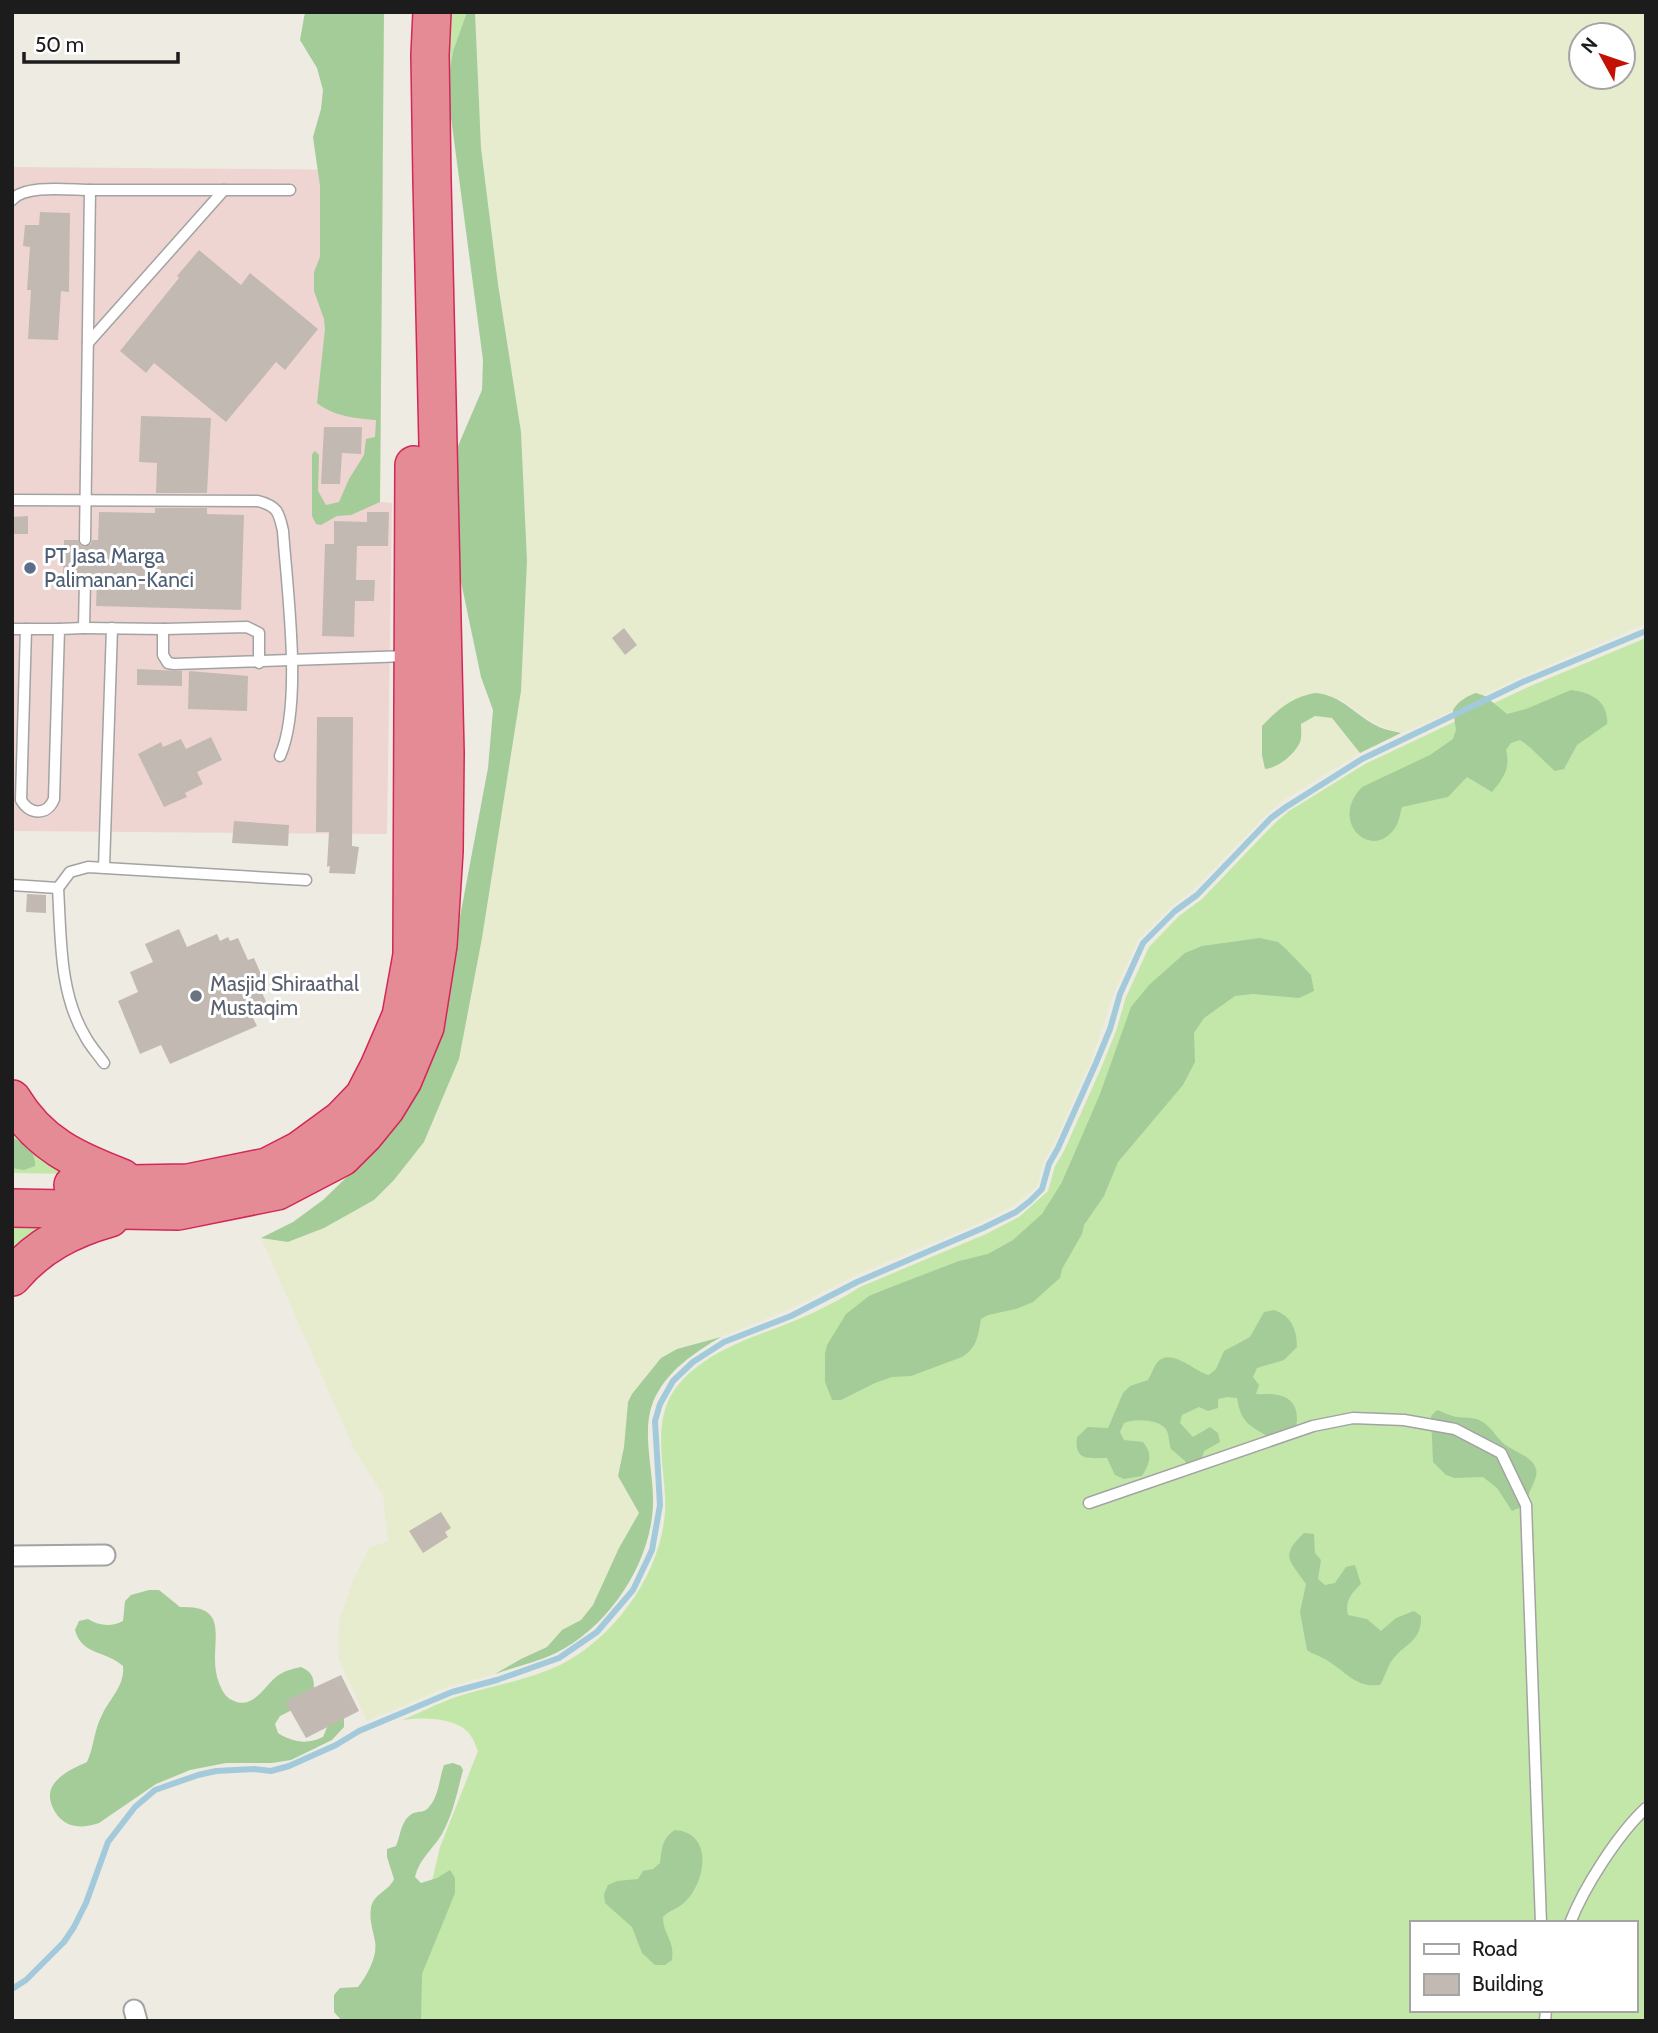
<svg xmlns="http://www.w3.org/2000/svg" width="1658" height="2033" font-family="Cabin,sans-serif">
  <style>
    .commercial { fill: #eed5d1 }
    .farmland { fill: #e8ecce; fill-rule: evenodd }
    .grass { fill: #c3e7a9; fill-rule: evenodd }
    .forest { fill: #a4cc98 }
    .lines { fill: none; stroke-linecap: round; stroke-linejoin: round }
    .stream { stroke: #a3cadb; stroke-width: 6 }
    .building { fill: #c2bab2 }
    .service-casing { stroke: #a3a3a3; stroke-width: 13 }
    .minor-casing { stroke: #a3a3a3; stroke-width: 23 }
    .motorway-casing { stroke: #d32757; stroke-width: 40 }
    .service { stroke: #fff; stroke-width: 10 }
    .minor { stroke: #fff; stroke-width: 19 }
    .motorway { stroke: #e48b96; stroke-width: 37 }
    .service-dot { fill: #5c6f8a; stroke: #fff; stroke-width: 2.5 }
    .worship-dot { fill: #6b7280; stroke: #fff; stroke-width: 2.5 }
    .labels { text-anchor: middle; stroke-width: 6; stroke-linejoin: round; paint-order: stroke }
    .service-label { font-size: 21px; fill: #4e5e75; stroke: #fff; text-anchor: start }
    .worship-label { font-size: 21px; fill: #5b616d; stroke: #fff; text-anchor: start }
  </style>
  <rect width="100%" height="100%" fill="#eeebe2"/>
  <!-- commercial -->
  <polygon class="commercial" points="12,167 383,170 380,502 392,503 387,834 12,831"/>
  <!-- farmland -->
  <path class="farmland" d="M475,12H1646V624L1523,676L1427,723L1401,733L1379,726L1341,700L1262,726L1263,764L1301,724L1315,716L1332,718L1360,753L1282,801L1267,814L1193,890L1171,907L1138,940L1114,993L1091,1061L1053,1146L1044,1161L1037,1186L1012,1207L980,1223L854,1276L788,1310L721,1337L677,1349L649,1372L628,1402L624,1447L618,1476L639,1513L619,1548L593,1605L581,1620L562,1630L547,1647L521,1659L495,1674L450,1686L367,1721L338,1657L339,1621L353,1580L369,1548L388,1541L383,1495L355,1451L261,1238L289,1242L324,1228L374,1200L394,1180L424,1142L459,1059L482,938L521,691L527,561L521,432L498,284L481,148ZM1581,35H1623V77H1581Z"/>
  <!-- grass -->
  <g class="grass">
    <polygon points="447,12 467,12 453,51 447,87"/>
    <path d="M1646,638V2021H397L409,1980L440,1847L478,1751C476,1747 474,1740 471,1736C459,1717 422,1717 402,1720C420,1713 438,1703 456,1697C491,1686 529,1680 562,1664C620,1634 669,1562 665,1496C663,1458 652,1415 679,1384C707,1351 751,1338 789,1323C814,1313 838,1301 860,1287L986,1234L1019,1217L1048,1191L1055,1166L1064,1151L1102,1066L1116,1031L1126,997L1149,947L1179,916L1202,899L1275,823L1289,811L1365,764L1528,687ZM1411,1923H1635V2010H1411Z"/>
    <polygon points="12,1119 77,1174 12,1173"/>
    <polygon points="12,1222 54,1223 12,1258"/>
  </g>
  <!-- forest -->
  <g class="forest">
    <path d="M305,12H384L380,502L351,515L337,516L321,525L316,524L312,516V454L315,451L319,455L318,491L326,505L339,502L349,479L364,455L366,439L375,437L376,420C355,418 335,417 317,403L325,329L324,319L314,291V272L320,257V186L313,137L321,109L323,90L317,68L300,40Z"/>
    <polygon points="467,12 475,12 481,148 498,284 521,432 527,561 521,691 482,938 459,1059 424,1142 394,1180 374,1200 324,1228 288,1242 261,1238 293,1222 323,1200 350,1174 389,1132 417,1094 435,1050 488,768 493,710 481,677 456,558 455,453 482,390 483,360 447,87 453,51"/>
    <path d="M1571,690C1590,692 1609,701 1607,724L1577,745L1564,769L1555,771C1543,761 1533,748 1520,740L1511,743L1506,750C1511,768 1503,779 1492,792L1467,777L1448,797L1402,807C1400,814 1399,822 1395,828C1372,862 1328,822 1362,787L1430,755L1453,739L1456,730L1453,710C1459,701 1465,697 1476,693L1485,696L1507,714L1526,709Z"/>
    <path d="M1315,693C1342,695 1356,716 1379,727C1386,730 1394,731 1401,733L1360,753L1332,718L1315,716L1301,724C1301,729 1302,737 1300,742C1295,754 1278,768 1265,769L1262,755V726C1277,710 1292,697 1315,693Z"/>
    <path d="M1260,938L1278,942L1286,949L1311,975L1314,991L1299,998L1253,994L1235,996L1204,1018L1194,1033L1195,1062L1183,1085L1118,1162L1104,1196L1084,1225L1082,1234L1062,1269L1060,1278L1033,1302L1016,1309L988,1315L981,1319C978,1335 978,1347 962,1357L911,1376L892,1377L875,1383L841,1400H832L825,1382V1354L827,1345L846,1314L869,1296L886,1289L959,1261L988,1254L1013,1240L1042,1214L1062,1182L1100,1094L1131,1007L1149,985L1185,953L1202,946Z"/>
    <path d="M12,1138C25,1142 36,1153 35,1166L24,1170L12,1168Z"/>
    <path d="M1274,1310C1291,1316 1297,1329 1297,1347L1284,1360L1257,1368L1253,1377L1259,1385L1256,1394C1263,1395 1271,1393 1278,1395C1296,1398 1300,1415 1295,1430L1272,1439C1251,1426 1241,1424 1237,1398L1227,1397L1218,1399V1408L1208,1411L1199,1407L1182,1415L1180,1423L1193,1437L1210,1427L1218,1433L1220,1442L1204,1451L1199,1469H1190L1185,1461L1171,1449C1169,1444 1169,1436 1167,1431C1162,1419 1134,1418 1124,1423L1120,1432L1124,1440L1143,1442C1153,1454 1150,1463 1142,1476L1124,1479L1115,1475L1107,1458C1089,1458 1074,1462 1077,1437L1088,1427L1108,1428L1123,1393L1130,1386L1148,1380C1151,1375 1153,1369 1156,1364C1170,1345 1194,1372 1209,1375L1216,1369L1224,1351L1250,1337L1264,1312Z"/>
    <path d="M721,1337C694,1353 666,1371 653,1402C641,1433 654,1471 653,1503C652,1562 609,1627 556,1653C537,1662 515,1667 495,1674L521,1659L547,1647L562,1630L581,1620L593,1605L619,1548L639,1513L618,1476L624,1447L628,1402L632,1394L661,1358L677,1349Z"/>
    <path d="M1437,1410C1443,1412 1450,1416 1457,1417C1465,1418 1472,1417 1479,1420C1490,1425 1494,1434 1502,1442C1512,1452 1532,1455 1536,1469C1539,1478 1527,1492 1526,1505L1512,1511L1497,1488L1483,1477L1455,1478L1446,1475L1433,1462L1431,1416Z"/>
    <path d="M1304,1533L1314,1534L1315,1553L1321,1560L1318,1579L1325,1585L1335,1583L1346,1567L1355,1565L1361,1584C1351,1594 1345,1600 1348,1615L1367,1619L1381,1631L1396,1618L1414,1611L1421,1616C1422,1642 1405,1643 1393,1659C1387,1667 1385,1677 1380,1685C1356,1688 1346,1672 1328,1661C1321,1656 1314,1655 1307,1650L1300,1612L1306,1584C1290,1560 1279,1557 1304,1533Z"/>
    <path d="M149,1590H159L180,1607C237,1605 205,1647 219,1683C222,1690 225,1697 232,1700C252,1711 264,1687 276,1677C283,1671 292,1669 301,1667C312,1672 314,1677 314,1689L296,1708L280,1716L275,1724L278,1733C292,1742 307,1745 323,1737L330,1720L344,1717V1727L332,1740L291,1760L272,1763H226L190,1770L156,1784L99,1823C78,1830 61,1827 52,1806C50,1800 49,1795 51,1789C57,1775 74,1768 87,1762C94,1747 94,1730 102,1715C110,1698 125,1686 123,1666C107,1651 81,1655 75,1630L79,1621L88,1619C99,1626 112,1627 123,1621L125,1601L131,1595Z"/>
    <path d="M453,1763L461,1766L463,1770C457,1793 453,1814 442,1834C433,1849 419,1859 415,1877L421,1883L437,1878L450,1870L455,1878V1893L422,1974L421,2021H342L334,2012V1995L340,1988L358,1987C367,1976 378,1956 375,1941C373,1930 369,1920 371,1908C373,1894 389,1891 394,1879L387,1857V1849L396,1846C401,1835 401,1818 414,1813C420,1811 424,1813 429,1807C439,1796 439,1779 444,1765Z"/>
    <path d="M675,1830C714,1833 706,1882 685,1902C678,1909 669,1910 663,1917C663,1935 675,1940 672,1960L665,1965H655L642,1953L632,1927L605,1903L604,1894L608,1885L617,1881L638,1879L643,1871L653,1869L660,1863C662,1848 662,1838 675,1830Z"/>
  </g>
  <g class="lines">
    <!-- stream -->
    <polyline class="stream" points="12,1989 26,1980 64,1942 74,1927 86,1903 108,1842 135,1807 155,1790 198,1775 216,1771 254,1769 271,1771 289,1766 336,1745 359,1731 452,1692 497,1680 559,1658 597,1632 633,1590 652,1550 660,1505 655,1421 660,1404 673,1381 693,1362 724,1342 791,1316 857,1282 983,1228 1016,1212 1030,1201 1042,1189 1049,1164 1058,1148 1096,1063 1110,1029 1120,994 1143,943 1175,911 1197,895 1271,818 1286,807 1362,759 1525,681 1646,631"/>
  </g>
  <!-- building -->
  <g class="building">
    <polygon points="40,212 70,213 69,292 61,291 58,340 28,339 31,290 27,290 30,247 23,246 25,225 39,225"/>
    <polygon points="199,250 241,285 250,273 318,329 285,370 276,362 226,422 154,363 146,373 120,351 179,278 177,276"/>
    <polygon points="141,416 211,418 207,493 156,493 157,463 139,462"/>
    <polygon points="324,427 362,427 361,454 342,453 340,484 321,484"/>
    <polygon points="155,508 207,508 207,514 244,515 241,610 96,606 97,580 92,580 89,574 82,573 78,580 63,579 64,540 78,540 81,546 86,547 91,544 92,540 98,540 99,512 155,513"/>
    <polygon points="367,512 389,512 388,546 357,546 356,580 375,580 374,601 355,601 354,637 322,636 325,544 334,544 334,521 367,522"/>
    <polygon points="28,516 28,534 12,534 12,517"/>
    <polygon points="624,628 637,645 625,655 612,638"/>
    <polygon points="137,669 182,671 182,686 137,685"/>
    <polygon points="189,671 248,676 247,711 188,709"/>
    <polygon points="317,717 353,717 352,846 359,847 355,874 329,873 330,866 327,867 329,832 316,832"/>
    <polygon points="211,737 222,760 197,772 203,784 185,793 187,797 164,807 138,754 161,742 163,747 181,739 186,749"/>
    <polygon points="234,821 289,825 288,846 232,843"/>
    <polygon points="27,894 46,895 46,913 26,912"/>
    <polygon points="179,929 187,947 217,934 220,941 228,937 230,941 238,938 248,960 254,958 266,986 260,988 268,1006 259,1010 261,1014 253,1018 257,1026 170,1064 161,1045 140,1054 118,1001 138,992 130,972 153,962 145,944"/>
    <polygon points="441,1512 451,1528 445,1532 448,1537 423,1553 409,1531"/>
    <polygon points="341,1675 359,1711 306,1738 285,1701"/>
  </g>
  <g class="lines">
    <defs>
      <g id="service">
        <path d="M12,200C25,184 70,190 90,190"/>
        <polyline points="88,343 224,190"/>
        <path d="M12,500L258,501C278,506 279,513 283,531C287,590 303,704 280,756"/>
        <polyline points="85,540 90,190 290,190"/>
        <polyline points="84,628 164,629"/>
        <polyline points="12,629 59,629"/>
        <path d="M26,629L21,800C30,815 47,816 54,799L59,629L84,628L85,580"/>
        <polyline points="259,663 259,633 247,627 164,629 163,632 163,655 168,663 174,664 408,656"/>
        <polyline points="104,867 112,628"/>
        <polyline points="12,885 58,888 70,872 88,867 306,880"/>
        <path d="M58,888C61,936 59,993 85,1036C90,1046 98,1054 104,1063"/>
        <polyline points="1089,1503 1313,1426 1353,1418 1404,1420 1455,1429 1501,1453 1526,1505 1541,1923"/>
        <path d="M1570,1923C1584,1887 1618,1834 1646,1808"/>
        <polyline points="1545,2021 1546,2010"/>
      </g>
      <g id="minor">
        <polyline points="12,1556 105,1555"/>
        <polyline points="134,2010 137,2021"/>
      </g>
      <g id="motorway">
        <path d="M12,1099C39,1144 75,1160 122,1178"/>
        <polyline points="73,1185 188,1183 267,1167 300,1150 341,1120 364,1096 379,1067 401,1016 412,955 414,465"/>
        <polyline points="12,1208 178,1211 277,1191 342,1157 364,1135 386,1108 403,1080 425,1027 438,945 444,851 445,753 432,180 430,55 432,12"/>
        <path d="M12,1277C38,1246 71,1229 110,1218"/>
      </g>
    </defs>
    <!-- service casing -->
    <use href="#service" class="service-casing"/>
    <!-- minor casing -->
    <use href="#minor" class="minor-casing"/>
    <!-- motorway casing -->
    <use href="#motorway" class="motorway-casing"/>
    <!-- service -->
    <use href="#service" class="service"/>
    <!-- minor -->
    <use href="#minor" class="minor"/>
    <!-- motorway -->
    <use href="#motorway" class="motorway"/>
  </g>
  <!-- markers -->
  <circle class="service-dot" cx="30" cy="568" r="7"/>
  <circle class="worship-dot" cx="196" cy="996" r="7"/>
  <g class="labels">
    <!-- service labels -->
    <g class="service-label">
      <text x="44" y="563">PT Jasa Marga<tspan x="44" dy="24">Palimanan-Kanci</tspan></text>
    </g>
    <!-- worship labels -->
    <g class="worship-label">
      <text x="210" y="991">Masjid Shiraathal<tspan x="210" dy="24">Mustaqim</tspan></text>
    </g>
  </g>
  <!-- border -->
  <rect width="1658" height="2033" fill="none" stroke="#1c1c1c" stroke-width="28"/>
  <!-- legend -->
  <rect x="1410" y="1921" width="228" height="91" fill="#ffffff" stroke="#a4a4a4" stroke-width="2"/>
  <rect x="1424" y="1944" width="35" height="10" fill="#ffffff" stroke="#a4a4a4" stroke-width="2"/>
  <text x="1472" y="1956" font-size="21" fill="#1c1c1c">Road</text>
  <rect x="1424" y="1974" width="35" height="21" fill="#c2bab2" stroke="#a4a4a4" stroke-width="2"/>
  <text x="1472" y="1991" font-size="21" fill="#1c1c1c">Building</text>
  <!-- north arrow -->
  <g transform="translate(1602 56) rotate(310)"><circle r="33" fill="#ffffff" stroke="#a4a4a4" stroke-width="2"/>
  <path d="M0-5L12 26L0 18L-12 26Z" fill="#c41105"/>
  <text y="-10" font-size="19" font-weight="bold" text-anchor="middle" fill="#1c1c1c">N</text>
  </g>
  <!-- scale -->
  <path d="M24 52v10h154v-10" fill="none" stroke="#1c1c1c" stroke-width="3.5"/>
  <text x="35" y="52" font-size="21" fill="#1c1c1c" stroke="#ffffff" stroke-width="5" paint-order="stroke">50 m</text>
</svg>
